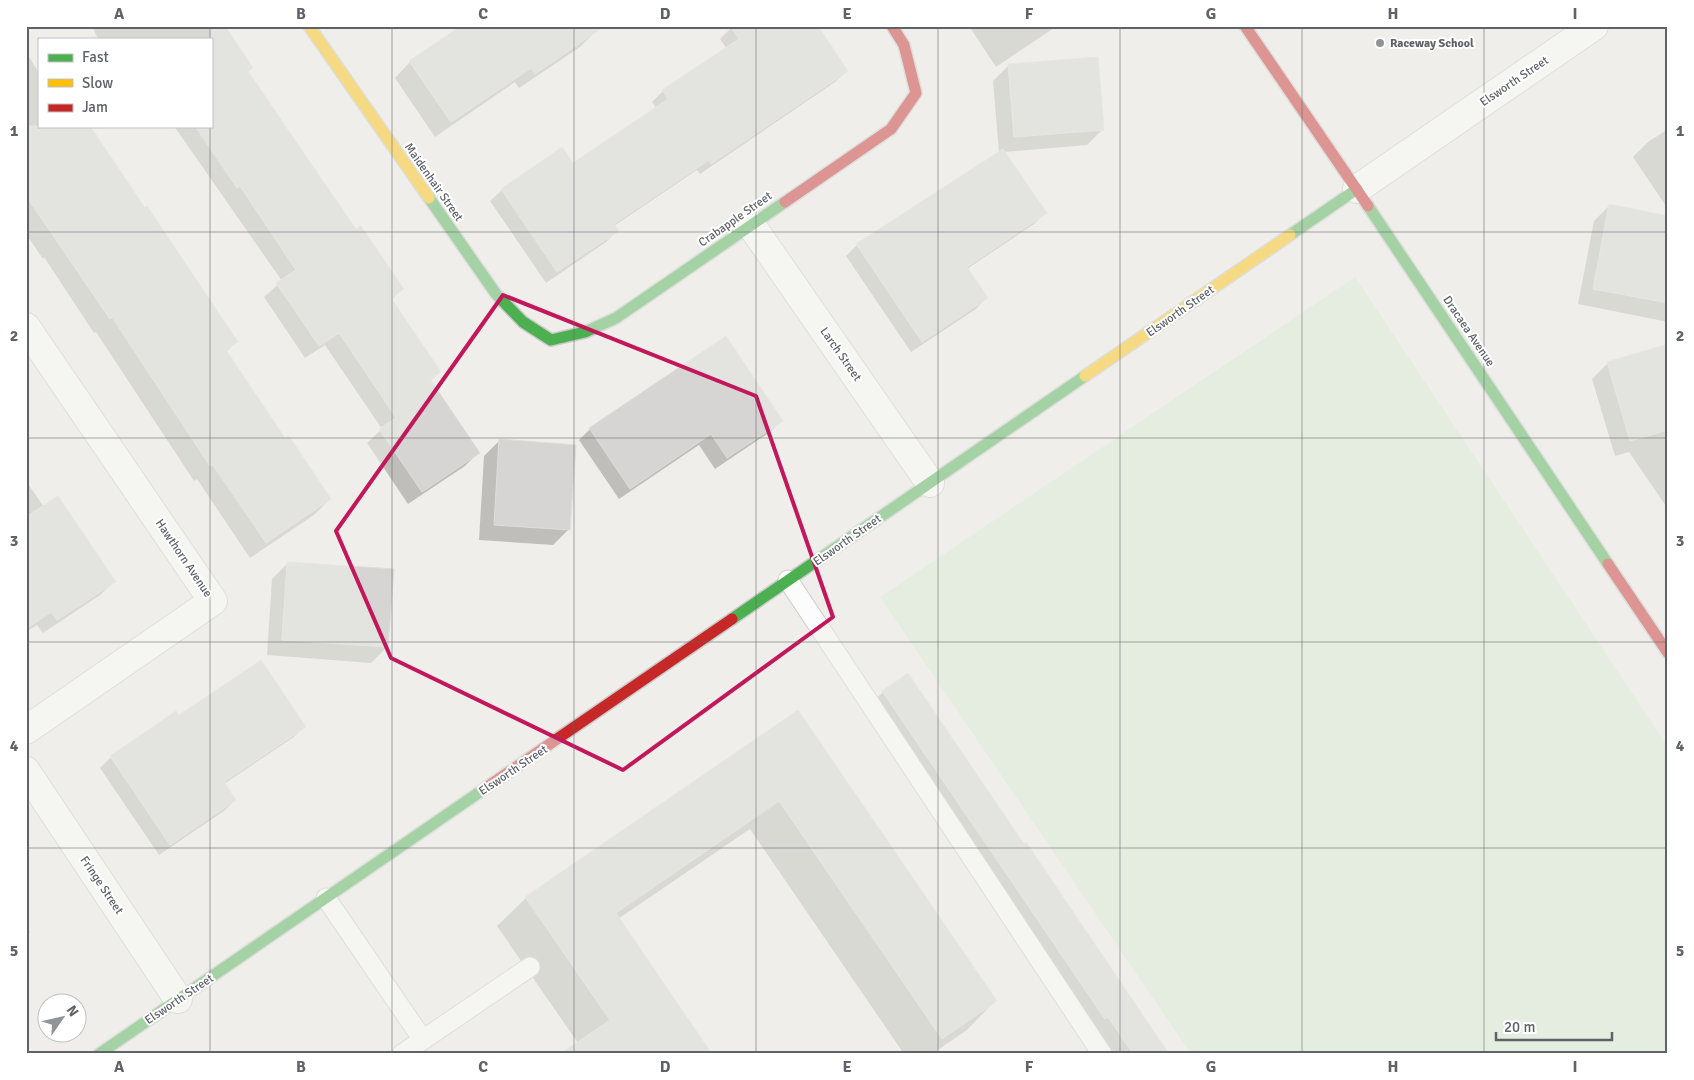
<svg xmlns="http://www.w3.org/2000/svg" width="1694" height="1080" font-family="Signika,sans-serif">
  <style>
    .green { fill: #d8ebd6 }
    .shadow { fill: #0003 }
    .building { fill: #d6d5d3; stroke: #deddd9 }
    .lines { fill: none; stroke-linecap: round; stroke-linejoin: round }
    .lane-casing { stroke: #cbcccc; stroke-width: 21 }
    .street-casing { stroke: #cbcccc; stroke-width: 30 }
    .fast-casing { stroke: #cacacb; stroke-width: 14 }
    .slow-casing { stroke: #cacacb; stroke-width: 14 }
    .jam-casing { stroke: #cacacb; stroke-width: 14 }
    .lane { stroke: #fdfcfc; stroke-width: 19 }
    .street { stroke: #fdfcfc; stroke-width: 28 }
    .fast { stroke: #4caf50; stroke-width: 11 }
    .slow { stroke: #ffc107; stroke-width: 11 }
    .jam { stroke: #c62828; stroke-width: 11 }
    .marked { fill: none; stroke: #c2185b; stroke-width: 4; stroke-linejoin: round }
    .grid { fill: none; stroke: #5f6368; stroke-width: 1; stroke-opacity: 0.55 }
    .poi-dot { fill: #919496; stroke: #fff; stroke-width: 2 }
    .labels { text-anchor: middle; stroke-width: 4; stroke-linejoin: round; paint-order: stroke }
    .poi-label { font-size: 12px; font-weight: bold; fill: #5f6368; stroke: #fff; text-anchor: start }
    .street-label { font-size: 12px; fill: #5f6368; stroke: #fff }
    .neatline { fill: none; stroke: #5f6368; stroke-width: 2 }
    .grid-label { font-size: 16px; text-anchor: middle; font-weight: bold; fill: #5f6368 }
  </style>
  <rect width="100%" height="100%" fill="#efeeea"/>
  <!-- green -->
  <polygon class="green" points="1355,277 1668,747 1668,1054 1191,1054 880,597"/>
  <!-- shadow -->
  <g class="shadow">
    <polygon points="92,26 223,26 247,72 356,231 402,289 391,300 439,372 430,381 478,453 465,466 408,504 367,443 382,429 325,345 305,358 264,297 282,281 174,126 211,126 211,39 98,39"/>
    <polygon points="969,26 1057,26 996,67"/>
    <polygon points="731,28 847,71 835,82 700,174 697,170 614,226 617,231 606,242 546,283 490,201 502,190 572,165 656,108 652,102 663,91 727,49 720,39"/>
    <polygon points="595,32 580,47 519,88 515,82 435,137 395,78 410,62"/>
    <polygon points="26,52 39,73 39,126 236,342 226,352 285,440 330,499 314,515 250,558 197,479 194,481 96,332 94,333 44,257 43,259 26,234"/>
    <polygon points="1008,66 1103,129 1087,145 1004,152 1045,213 1034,224 967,269 986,298 976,309 911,352 846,256 857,245 999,153 993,81"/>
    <polygon points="1668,129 1668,209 1633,157 1648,142"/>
    <polygon points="1610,205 1668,247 1668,322 1578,304 1594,221"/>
    <polygon points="1668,346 1668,509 1629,452 1615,456 1592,379 1608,363"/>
    <polygon points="782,420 770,432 715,469 699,445 619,499 579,440 590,429"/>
    <polygon points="499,441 569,529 553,545 479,540 484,456"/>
    <polygon points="26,481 44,507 114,582 100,595 43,633 37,625 26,632"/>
    <polygon points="288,563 387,647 371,663 267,655 272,579"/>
    <polygon points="883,692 1024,845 1169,1054 1100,1054 865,710"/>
    <polygon points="798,712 995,1001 967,1030 932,1054 904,1054 750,829 618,919 710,1054 578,1043 497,926 526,898"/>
    <polygon points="305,726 294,737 224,784 235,800 224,811 159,855 100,768 111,757"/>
    <polygon points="26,926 30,932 26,936"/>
  </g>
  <!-- building -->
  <g class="building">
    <polygon points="211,26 225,26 253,68 248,71 307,158 356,229 361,226 404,289 391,298 441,372 430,379 480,453 422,492 379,429 396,418 339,333 319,346 276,283 296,270 240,186 237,188 195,126 211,126"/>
    <polygon points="461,26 605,26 535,74 531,68 451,122 409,61"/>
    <polygon points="730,26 818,26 848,71 711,164 709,160 614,224 619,231 557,272 501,189 562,147 573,163 668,99 662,90 739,39"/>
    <polygon points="1098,57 1104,130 1014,137 1008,64"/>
    <polygon points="26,126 90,126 145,208 147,206 238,342 226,350 285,438 289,436 331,499 266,543 213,465 210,466 112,317 110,319 26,196"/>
    <polygon points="1003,149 1047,213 967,267 988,298 922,342 856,244"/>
    <polygon points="1609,204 1668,216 1668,303 1593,289"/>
    <polygon points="726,336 783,421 727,458 711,434 630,489 589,428"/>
    <polygon points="1668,344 1668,430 1630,441 1607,362"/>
    <polygon points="499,439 576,445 570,530 494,525"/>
    <polygon points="58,496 116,582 57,620 51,612 26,629 26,517"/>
    <polygon points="287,562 394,569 388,647 282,640"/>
    <polygon points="261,660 306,727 224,782 236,800 170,845 110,756 176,711 179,715"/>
    <polygon points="908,673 1024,844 1026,842 1169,1054 1133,1054 1108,1017 1105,1019 882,691"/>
    <polygon points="798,710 997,1001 942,1039 779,801 616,913 712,1054 560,1054 610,1020 525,897"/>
  </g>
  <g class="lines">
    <defs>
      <g id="lane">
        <polyline points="788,580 1102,1054"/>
        <polyline points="326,898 423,1040"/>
        <polyline points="402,1054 530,967"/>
      </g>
      <g id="street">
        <polyline points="1357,189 1594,26"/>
        <polyline points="751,225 930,483"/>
        <polyline points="26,327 213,601 26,730"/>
        <polyline points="26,771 178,999"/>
      </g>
      <g id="fast">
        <polyline points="429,198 496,294 523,322 551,340 585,332 616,318 785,202"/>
        <polyline points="1368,206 1608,564"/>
        <polyline points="1290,235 1357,189"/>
        <polyline points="732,619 1085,376"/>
        <polyline points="99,1054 487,787"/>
      </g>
      <g id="slow">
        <polyline points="309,26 429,198"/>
        <polyline points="1085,376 1290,235"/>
      </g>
      <g id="jam">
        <polyline points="1245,26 1368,206"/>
        <polyline points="785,202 891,129 916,93 904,45 892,26"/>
        <polyline points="1608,564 1668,653"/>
        <polyline points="487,787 732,619"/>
      </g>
    </defs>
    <!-- lane casing -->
    <use href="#lane" class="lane-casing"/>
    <!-- street casing -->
    <use href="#street" class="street-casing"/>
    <!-- fast casing -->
    <use href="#fast" class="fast-casing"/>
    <!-- slow casing -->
    <use href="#slow" class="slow-casing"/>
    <!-- jam casing -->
    <use href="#jam" class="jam-casing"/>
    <!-- lane -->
    <use href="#lane" class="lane"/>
    <!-- street -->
    <use href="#street" class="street"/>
    <!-- fast -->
    <use href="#fast" class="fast"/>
    <!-- slow -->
    <use href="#slow" class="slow"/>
    <!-- jam -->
    <use href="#jam" class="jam"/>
  </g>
  <!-- marked area -->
  <path d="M0 0H1694V1080H0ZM503,295L756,396L833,617L623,770L391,658L336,531Z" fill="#efeeea" fill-opacity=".55" fill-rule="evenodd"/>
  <path class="marked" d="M503,295L756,396L833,617L623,770L391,658L336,531Z"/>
  <!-- grid -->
  <path class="grid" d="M210,26V39M392,26V1054M574,26V1054M756,26V1054M938,26V1054M1120,26V1054M1302,26V1054M1484,26V1054M210,126V1054M26,232H1668M26,438H1668M26,642H1668M26,848H1668"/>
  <!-- markers -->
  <circle class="poi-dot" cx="1380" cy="43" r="5"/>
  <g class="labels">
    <!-- poi labels -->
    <g class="poi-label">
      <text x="1390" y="47">Raceway School</text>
    </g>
    <!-- street labels -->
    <g class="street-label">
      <text transform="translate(1514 81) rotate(-34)" y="4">Elsworth Street</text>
      <text transform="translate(434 182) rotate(55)" y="4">Maidenhair Street</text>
      <text transform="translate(735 219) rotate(-35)" y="4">Crabapple Street</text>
      <text transform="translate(1180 311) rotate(-35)" y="4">Elsworth Street</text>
      <text transform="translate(1469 331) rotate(56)" y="4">Dracaea Avenue</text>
      <text transform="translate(841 354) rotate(55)" y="4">Larch Street</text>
      <text transform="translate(847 540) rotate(-35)" y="4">Elsworth Street</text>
      <text transform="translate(184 558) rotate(56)" y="4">Hawthorn Avenue</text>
      <text transform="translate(513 770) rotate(-34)" y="4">Elsworth Street</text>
      <text transform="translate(102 885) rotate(56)" y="4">Fringe Street</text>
      <text transform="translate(179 999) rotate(-34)" y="4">Elsworth Street</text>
    </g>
  </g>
  <!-- border -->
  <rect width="1694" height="1080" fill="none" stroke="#ffffff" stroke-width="55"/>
  <!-- legend -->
  <rect x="38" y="38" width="175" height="90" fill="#ffffff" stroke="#bfc1c3"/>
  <rect x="48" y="54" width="25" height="8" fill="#4caf50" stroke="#bfc1c3"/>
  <text x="82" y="62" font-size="15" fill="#5f6368">Fast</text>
  <rect x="48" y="79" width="25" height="8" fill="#ffc107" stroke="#bfc1c3"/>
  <text x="82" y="88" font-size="15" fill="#5f6368">Slow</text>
  <rect x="48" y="104" width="25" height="8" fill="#c62828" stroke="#bfc1c3"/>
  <text x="82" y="112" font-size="15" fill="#5f6368">Jam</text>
  <!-- north arrow -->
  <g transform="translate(62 1018) rotate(56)"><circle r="24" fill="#ffffff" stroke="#bfc1c3"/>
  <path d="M0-4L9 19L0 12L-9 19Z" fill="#919496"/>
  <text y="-8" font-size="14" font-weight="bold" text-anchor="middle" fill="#5f6368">N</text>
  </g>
  <!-- scale -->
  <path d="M1496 1032v8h116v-8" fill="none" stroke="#5f6368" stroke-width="2.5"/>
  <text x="1504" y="1032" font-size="15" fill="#5f6368" stroke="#ffffff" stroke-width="4" paint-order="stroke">20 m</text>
  <rect x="28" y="28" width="1638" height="1024" class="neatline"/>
  <g class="grid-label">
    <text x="119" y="19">A</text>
    <text x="301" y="19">B</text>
    <text x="483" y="19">C</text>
    <text x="665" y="19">D</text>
    <text x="847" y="19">E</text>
    <text x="1029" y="19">F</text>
    <text x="1211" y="19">G</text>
    <text x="1393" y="19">H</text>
    <text x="1575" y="19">I</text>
    <text x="14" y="136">1</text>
    <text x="1680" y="136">1</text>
    <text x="14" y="341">2</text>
    <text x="1680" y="341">2</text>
    <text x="14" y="546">3</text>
    <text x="1680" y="546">3</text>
    <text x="14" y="751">4</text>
    <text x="1680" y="751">4</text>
    <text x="14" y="956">5</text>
    <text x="1680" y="956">5</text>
    <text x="119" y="1072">A</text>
    <text x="301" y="1072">B</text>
    <text x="483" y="1072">C</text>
    <text x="665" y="1072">D</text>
    <text x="847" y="1072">E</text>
    <text x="1029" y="1072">F</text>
    <text x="1211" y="1072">G</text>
    <text x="1393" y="1072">H</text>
    <text x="1575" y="1072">I</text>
  </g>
</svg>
